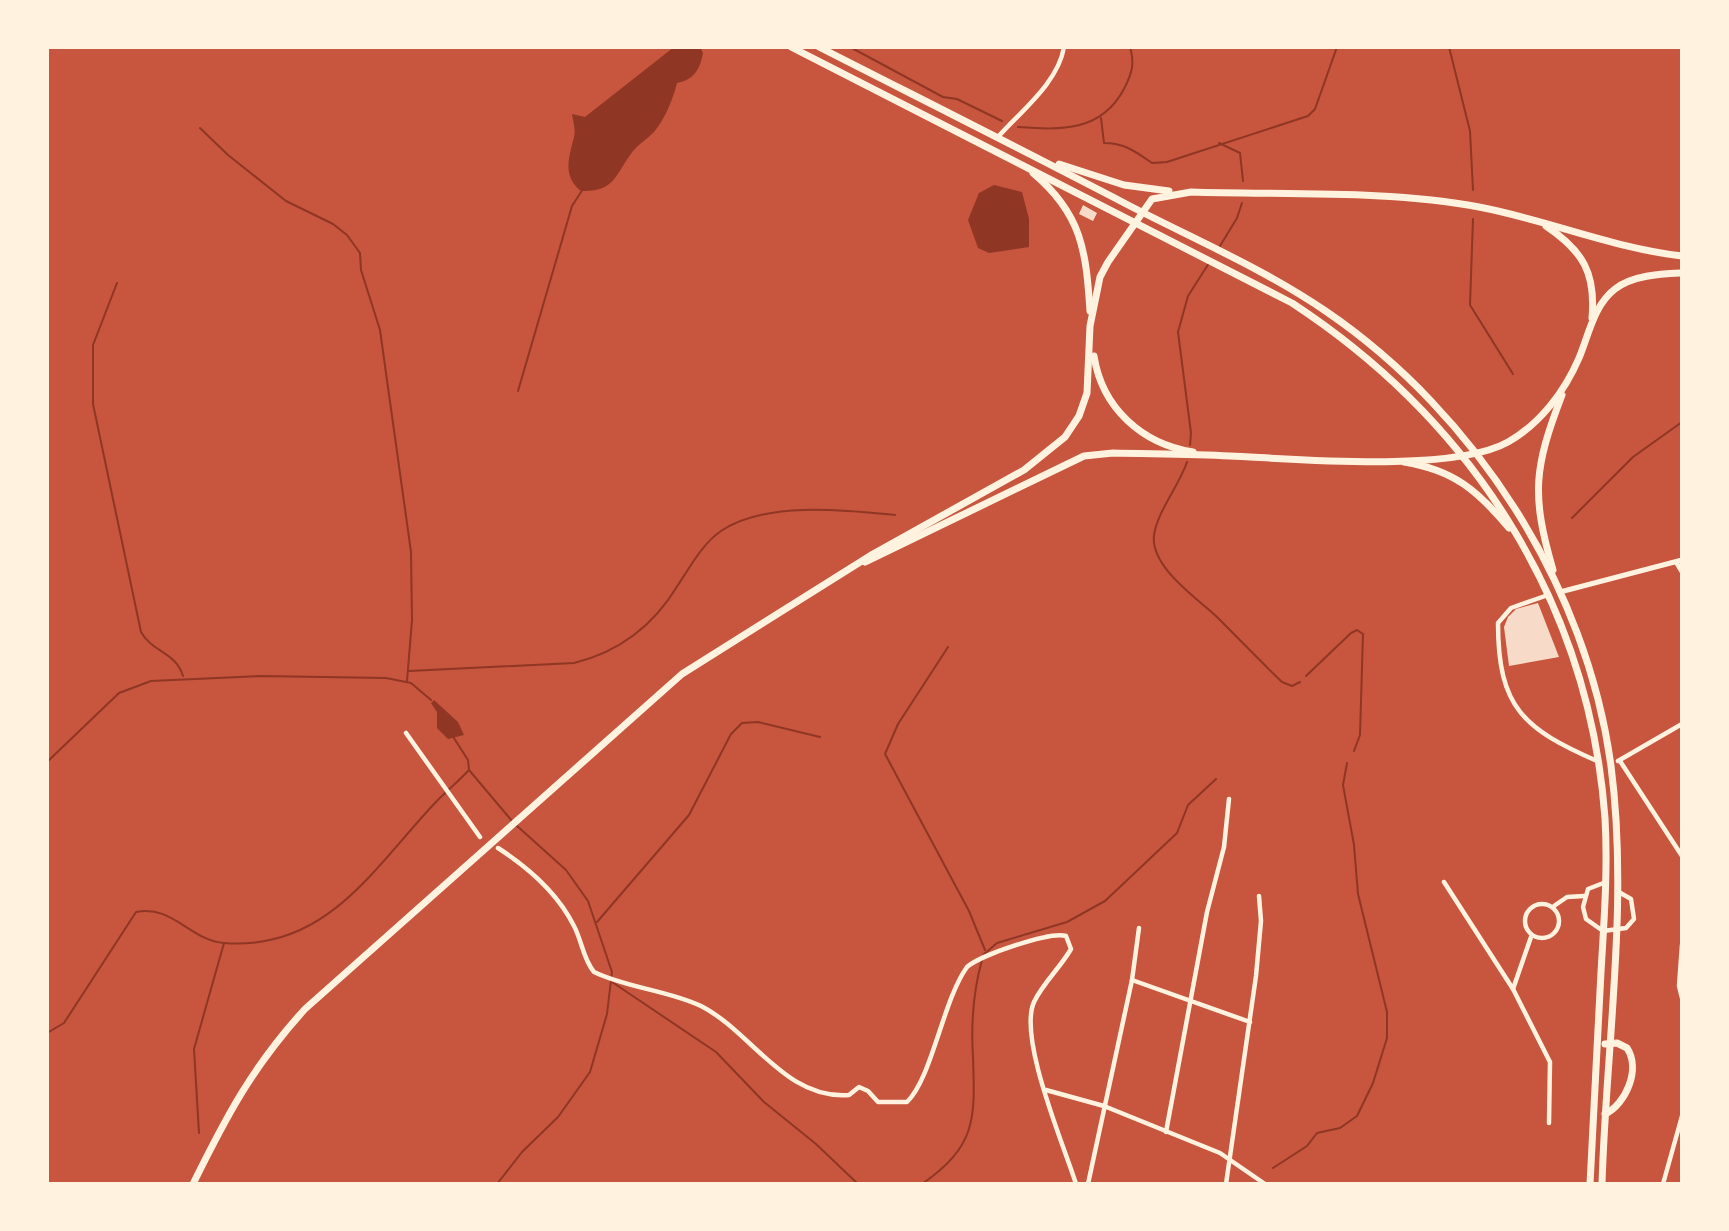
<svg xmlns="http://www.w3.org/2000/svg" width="1729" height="1231" font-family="Barlow,sans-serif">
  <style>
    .water { fill: #8f3625 }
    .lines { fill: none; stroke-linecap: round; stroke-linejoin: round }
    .stream { stroke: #8f3625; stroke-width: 2 }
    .building { fill: #f7dbc8 }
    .minor { stroke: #fff3e0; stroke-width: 4.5 }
    .tertiary { stroke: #fff3e0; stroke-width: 5 }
    .primary { stroke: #fff3e0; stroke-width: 7 }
  </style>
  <rect width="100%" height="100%" fill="#c8553d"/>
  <!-- water -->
  <g class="water">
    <path d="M674,47H700L703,53C700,69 694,80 677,83C673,99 665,119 654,132C647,139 639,144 633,151C615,174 616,192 581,191C562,176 569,157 574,137C576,130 573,121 572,114L585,117Z"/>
    <polygon points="994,185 1022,192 1029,219 1029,247 989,253 978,248 968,220 979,193"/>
    <polygon points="434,700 458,722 464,735 448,739 437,728 437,712 431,703"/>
  </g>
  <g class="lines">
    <!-- stream -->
    <g class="stream">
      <polyline points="850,47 943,97 957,99 1002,121"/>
      <polyline points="1449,47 1470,131 1473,190"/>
      <path d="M1101,118L1104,143C1125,143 1136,152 1152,163L1167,162L1308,116L1315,109L1337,47"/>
      <path d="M1018,127C1061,130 1101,132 1124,89C1132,73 1135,64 1130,47"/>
      <polyline points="200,128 228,155 286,201 333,224 347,235 360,253 361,270 380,330 411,552 412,620 407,681"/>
      <polyline points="1219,143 1240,153 1243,181"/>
      <polyline points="1473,219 1470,305 1513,374"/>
      <polyline points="1220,246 1237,218 1242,203"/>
      <path d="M117,283L93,345V404L141,632C152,652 176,652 183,676"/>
      <polyline points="518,391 572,206 583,189"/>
      <polyline points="1190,445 1191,433 1178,332 1188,296 1209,263"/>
      <path d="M1187,462C1179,486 1158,510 1154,535C1150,567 1197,598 1217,617C1239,639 1260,661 1282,682L1292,686L1300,682"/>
      <polyline points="1572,518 1633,457 1682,422"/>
      <polyline points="948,647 898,724 885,754 969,911 985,950"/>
      <path d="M409,671L574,663C619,652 654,625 678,585C690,567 703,543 721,531C765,501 845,510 895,515"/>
      <polyline points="1306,676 1351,633 1357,630 1363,634 1360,735 1354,751"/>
      <polyline points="452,735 468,760 469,770 512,821"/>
      <polyline points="47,762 119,693 151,681 260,676 386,678 411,683 431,700"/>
      <polyline points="47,813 47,849"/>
      <polyline points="597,922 689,815 731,734 742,723 758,722 820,737"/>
      <polyline points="983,955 997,943 1067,922 1105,901 1177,833 1188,805 1216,779"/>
      <polyline points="612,982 716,1052 764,1102 816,1144 858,1184"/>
      <path d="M47,1033L64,1023L136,912C172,904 191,941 224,943C326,951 373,869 434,804C445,792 458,782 469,770"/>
      <polyline points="199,1133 194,1049 224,943"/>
      <polyline points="1273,1168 1307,1146 1317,1133 1340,1128 1357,1116 1373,1083 1387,1038 1387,1012 1358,894 1354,845 1343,785 1347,763"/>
      <polyline points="497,1184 522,1152 558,1117 590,1072 607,1014 612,972 588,901 566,870 516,825"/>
      <path d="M922,1184C977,1146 975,1118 973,1057C971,1025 973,992 982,960"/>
    </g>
  </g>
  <!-- building -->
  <g class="building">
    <polygon points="1083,205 1097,213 1093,221 1079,214"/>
    <polygon points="1538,603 1559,657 1509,666 1504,627 1508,617 1516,609"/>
  </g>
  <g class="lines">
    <!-- minor -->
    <g class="minor">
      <path d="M998,137C1021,111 1058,83 1064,47"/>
      <polyline points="1676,562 1682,572"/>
      <path d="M1548,595L1511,608L1498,623C1498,708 1524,729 1597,761"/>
      <polyline points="406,733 480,837"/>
      <polyline points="1618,761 1682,724"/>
      <polyline points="1620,761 1682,856"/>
      <path d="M498,848C529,868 558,894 574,926C582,941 583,959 594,972C627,988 667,990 701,1006C752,1032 785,1100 849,1095L859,1087L868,1091L878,1102H907C932,1078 943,1000 967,967C980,955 1051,931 1066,936L1071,949C1060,968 1043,983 1034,1002C1018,1038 1063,1143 1076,1184"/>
      <polyline points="1444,882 1513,989 1550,1062 1549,1123"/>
      <polyline points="1606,882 1588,889 1583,907 1586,919 1603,931 1626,928 1634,919 1631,899 1617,891"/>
      <circle cx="1542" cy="921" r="17"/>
      <polyline points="1554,906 1567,897 1584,896"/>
      <polyline points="1682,945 1679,986 1682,998"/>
      <polyline points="1132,980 1250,1022"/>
      <polyline points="1513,989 1531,937"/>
      <polyline points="1046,1090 1104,1106 1220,1153 1265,1184"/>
      <polyline points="1166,1132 1207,912 1224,847 1229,799"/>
      <polyline points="1088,1184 1132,980 1139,928"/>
      <polyline points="1226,1184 1256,976 1261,921 1259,896"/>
      <polyline points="1663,1184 1682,1116"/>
    </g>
    <!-- tertiary -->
    <polyline class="tertiary" points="1560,592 1682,560"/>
    <!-- primary -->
    <g class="primary">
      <path d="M791,47L1292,303C1472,421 1589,602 1605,818C1608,870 1604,921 1601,972C1597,1043 1594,1113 1590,1184"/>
      <path d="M819,47C923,100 1027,152 1130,206C1196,240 1266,270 1327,312C1476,414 1587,587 1611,766C1629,904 1606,1046 1602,1184"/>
      <polyline points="1059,164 1124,185 1169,191"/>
      <path d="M1033,173C1082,214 1086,251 1090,311"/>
      <path d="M1546,226C1583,251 1596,273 1592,318"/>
      <path d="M1094,356C1102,408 1142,444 1193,452"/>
      <path d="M1404,462C1454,470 1478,491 1509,528"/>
      <path d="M865,562L1084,456L1113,453C1152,454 1191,454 1230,456C1296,459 1453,473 1508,442C1540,424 1565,391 1579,358C1589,334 1594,305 1615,289C1633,275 1661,274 1682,273"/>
      <path d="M1553,570C1531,494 1534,468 1562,395"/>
      <path d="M1605,1114C1626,1104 1641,1069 1627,1048L1617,1043L1605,1044"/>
      <path d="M193,1184C227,1115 253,1066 305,1009L682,674L873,554L1024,470L1065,437L1079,416L1087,393L1090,326L1100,277L1108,262L1152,199L1191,192C1282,195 1390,190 1479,207C1548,220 1612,248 1682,256"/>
    </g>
  </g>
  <!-- border -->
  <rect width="1729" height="1231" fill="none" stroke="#fff3e0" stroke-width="98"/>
</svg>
